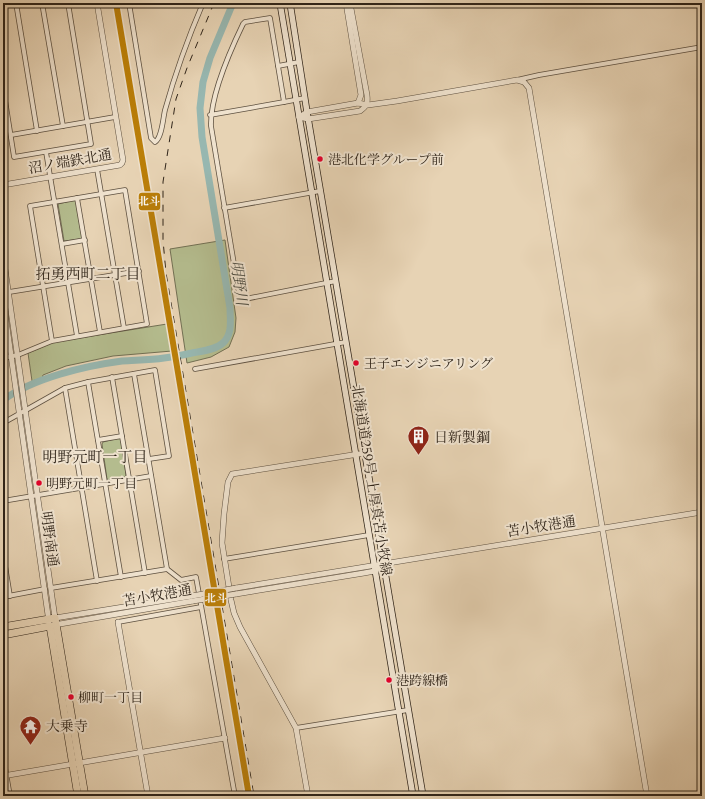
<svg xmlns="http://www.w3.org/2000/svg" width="705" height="799" font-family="Cardo,'Noto Serif JP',serif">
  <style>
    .green { fill: #b4bc8e; stroke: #727054 }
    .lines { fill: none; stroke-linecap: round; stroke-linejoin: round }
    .river { stroke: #97b7b0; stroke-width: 7 }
    .minor-casing { stroke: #5d5040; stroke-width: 5.5 }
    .tertiary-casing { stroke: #5d5040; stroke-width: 6 }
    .secondary-casing { stroke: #2f2419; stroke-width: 7 }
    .trunk-casing { stroke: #2f2419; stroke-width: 8 }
    .minor { stroke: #efe2ce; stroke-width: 4 }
    .tertiary { stroke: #efe2ce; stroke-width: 5 }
    .secondary { stroke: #efe2ce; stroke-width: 5.5 }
    .trunk { stroke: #e7d3b4; stroke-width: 7 }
    .rail { stroke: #2f2419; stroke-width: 1; stroke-dasharray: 7 7; stroke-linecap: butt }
    .tertiary-bridge-casing { stroke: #5d5040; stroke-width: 6; stroke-linecap: butt }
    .tertiary-bridge { stroke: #efe2ce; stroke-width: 5 }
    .rail-1-casing { stroke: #efe2ce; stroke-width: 9 }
    .rail-1 { stroke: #bb7f08; stroke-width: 6 }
    .bus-dot { fill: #e4002b; stroke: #efe2ce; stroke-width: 1.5 }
    .labels { text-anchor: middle; stroke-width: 4; stroke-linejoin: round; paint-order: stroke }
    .bus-label { font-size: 13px; fill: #2f2419; stroke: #efe2ce; text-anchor: start }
    .street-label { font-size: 14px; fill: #2f2419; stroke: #efe2ce }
    .poi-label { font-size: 14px; fill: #2f2419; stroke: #efe2ce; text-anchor: start }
    .neighbourhood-label { font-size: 15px; fill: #2f2419; stroke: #efe2ce }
    .water-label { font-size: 15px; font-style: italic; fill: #49493f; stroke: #efe2ce }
    .line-badge { stroke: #efe2ce; stroke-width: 1.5 }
    .badge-label { font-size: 11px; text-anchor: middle; font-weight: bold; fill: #fff }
  </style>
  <rect width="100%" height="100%" fill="#e7d3b4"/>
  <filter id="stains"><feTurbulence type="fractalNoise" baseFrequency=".005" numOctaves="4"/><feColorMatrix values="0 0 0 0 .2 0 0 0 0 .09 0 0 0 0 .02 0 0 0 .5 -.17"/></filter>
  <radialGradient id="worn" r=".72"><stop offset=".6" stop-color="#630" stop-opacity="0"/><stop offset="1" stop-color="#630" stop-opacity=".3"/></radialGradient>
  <!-- green -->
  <g class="green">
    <polygon points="74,200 76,202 82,236 81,239 64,241 58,204"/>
    <polygon points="225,240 236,318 235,332 229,347 211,357 187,363 170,249"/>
    <polygon points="167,324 172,351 113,356 66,366 43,375 42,378 32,381 28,353 54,342"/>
    <polygon points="119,438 121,440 126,475 125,477 109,480 107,479 102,444 103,442"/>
  </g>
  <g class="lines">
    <!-- river -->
    <path class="river" d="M3,400C34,378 84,366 122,361C136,360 150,360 164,358C174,357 183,355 192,353C202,351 215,350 223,343C233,334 230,319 230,308L202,137L200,108L203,82L210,58L233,3"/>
    <defs>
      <g id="minor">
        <polyline points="16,3 37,131"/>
        <polyline points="42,3 63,126"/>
        <path d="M129,3L151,138L155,142C162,138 163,118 165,110C175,74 188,38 203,3"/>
        <polyline points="3,5 16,3"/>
        <polyline points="278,66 299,62"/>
        <polyline points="517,80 539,75 702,47"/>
        <polyline points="3,87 14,157 91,144 68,3"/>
        <polyline points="284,102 305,98"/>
        <path d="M210,115L284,102L270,18L245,22L243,24C230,51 210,96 211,126L240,300L336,281"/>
        <polyline points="11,135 115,117"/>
        <polyline points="46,152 77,336"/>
        <polyline points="97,169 124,328"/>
        <polyline points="77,198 100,332"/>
        <polyline points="224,208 320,191"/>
        <polyline points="62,244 85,240"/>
        <polyline points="3,293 139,271"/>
        <polyline points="3,358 18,355 52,341 147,324 125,190 30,206 52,341"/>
        <polyline points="195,369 346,342"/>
        <polyline points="134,374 167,569 181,580 196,577 235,796"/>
        <polyline points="112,377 145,573"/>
        <polyline points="88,382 121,577"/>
        <polyline points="65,388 97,581"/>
        <polyline points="3,423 65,388 88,382 155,370 169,456 149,459"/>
        <polyline points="98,440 122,436"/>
        <polyline points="3,501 151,476"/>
        <polyline points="3,553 10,596"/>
        <polyline points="224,559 369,535"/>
        <polyline points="51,588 167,569"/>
        <polyline points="3,597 45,589"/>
        <polyline points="118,622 201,607"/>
        <polyline points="296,728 408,710"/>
        <polyline points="3,756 10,796"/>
      </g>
      <g id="tertiary">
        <polyline points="346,3 361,95 358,103"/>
        <polyline points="299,117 307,112 358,103 368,105 397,101 517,80 524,82 529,88 647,796"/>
        <path d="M299,117L308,119L360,111C367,106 368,103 367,95L350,3"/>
        <polyline points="3,185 120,165 122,163 123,160 97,3"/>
        <polyline points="3,255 55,618 192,596"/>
        <polyline points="3,299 49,622"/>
        <polyline points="236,588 702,512"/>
        <polyline points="236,594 364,573 375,571 378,568"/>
        <polyline points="118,622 148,796"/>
        <polyline points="54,625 193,601"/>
        <polyline points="3,776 225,738"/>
        <polyline points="308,796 296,728 240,627 234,613 231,600 222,543 224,514 228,482 232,474 365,453"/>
      </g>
      <g id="secondary">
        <polyline points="280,3 413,796"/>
        <polyline points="290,3 307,112 423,796"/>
      </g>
      <g id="trunk">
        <polyline points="3,627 55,618 85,796"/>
        <polyline points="3,635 50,626 78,796"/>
      </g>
    </defs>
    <!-- minor casing -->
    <use href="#minor" class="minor-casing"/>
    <!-- tertiary casing -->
    <use href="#tertiary" class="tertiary-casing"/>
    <!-- secondary casing -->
    <use href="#secondary" class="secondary-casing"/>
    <!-- trunk casing -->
    <use href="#trunk" class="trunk-casing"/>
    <!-- minor -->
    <use href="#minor" class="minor"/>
    <!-- tertiary -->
    <use href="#tertiary" class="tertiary"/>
    <!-- secondary -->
    <use href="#secondary" class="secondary"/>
    <!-- trunk -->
    <use href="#trunk" class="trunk"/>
    <!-- rail -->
    <polyline class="rail" points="214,3 187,68 176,99 163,182 163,240 166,273 254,796"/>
    <defs>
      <g id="tertiary-bridge">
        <polyline points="192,596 236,588"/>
        <polyline points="193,601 236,594"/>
      </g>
    </defs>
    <!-- tertiary-bridge casing -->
    <use href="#tertiary-bridge" class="tertiary-bridge-casing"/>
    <!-- tertiary-bridge -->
    <use href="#tertiary-bridge" class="tertiary-bridge"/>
    <defs>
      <polyline id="rail-1" points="116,3 249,796"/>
    </defs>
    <!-- rail-1 casing -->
    <use href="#rail-1" class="rail-1-casing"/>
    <!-- rail-1 -->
    <use href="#rail-1" class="rail-1"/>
  </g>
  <!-- icons -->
  <defs>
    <symbol id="building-pin" viewBox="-11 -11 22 30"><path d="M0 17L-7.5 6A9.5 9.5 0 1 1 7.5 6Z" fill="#8f2418" stroke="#efe2ce"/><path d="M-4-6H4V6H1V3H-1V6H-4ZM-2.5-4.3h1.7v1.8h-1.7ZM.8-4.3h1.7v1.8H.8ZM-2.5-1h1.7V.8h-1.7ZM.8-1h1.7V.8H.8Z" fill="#fff"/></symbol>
    <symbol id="temple-pin" viewBox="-11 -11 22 30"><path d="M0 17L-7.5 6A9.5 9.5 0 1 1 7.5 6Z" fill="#8f2418" stroke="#efe2ce"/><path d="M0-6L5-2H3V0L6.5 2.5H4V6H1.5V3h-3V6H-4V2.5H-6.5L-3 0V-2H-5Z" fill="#fff"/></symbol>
  </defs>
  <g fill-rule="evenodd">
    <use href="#building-pin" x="406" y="424" width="25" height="34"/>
    <use href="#temple-pin" x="18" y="714" width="25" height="34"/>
  </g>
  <!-- markers -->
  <g class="bus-dot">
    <circle cx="320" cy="159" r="3.5"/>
    <circle cx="356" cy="363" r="3.5"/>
    <circle cx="39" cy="483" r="3.5"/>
    <circle cx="389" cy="680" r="3.5"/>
    <circle cx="71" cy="697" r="3.5"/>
  </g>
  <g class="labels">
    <!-- bus labels -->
    <g class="bus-label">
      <text x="328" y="164">港北化学グループ前</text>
      <text x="364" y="368">王子エンジニアリング</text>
      <text x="46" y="488">明野元町一丁目</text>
      <text x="396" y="685">港跨線橋</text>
      <text x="78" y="702">柳町一丁目</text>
    </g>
    <!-- street labels -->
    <g class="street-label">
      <text transform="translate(70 161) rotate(-10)" y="5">沼ノ端鉄北通</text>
      <text transform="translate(372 480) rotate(81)" y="5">北海道道259号 上厚真苫小牧線</text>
      <text transform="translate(541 526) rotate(-9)" y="5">苫小牧港通</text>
      <text transform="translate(50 539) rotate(82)" y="5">明野南通</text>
      <text transform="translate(157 595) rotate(-10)" y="5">苫小牧港通</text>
    </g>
    <!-- poi labels -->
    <g class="poi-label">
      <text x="434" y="442">日新製鋼</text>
      <text x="46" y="731">大乗寺</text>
    </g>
    <!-- neighbourhood labels -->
    <g class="neighbourhood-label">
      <text x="88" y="279">拓勇西町二丁目</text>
      <text x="95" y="462">明野元町一丁目</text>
    </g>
    <!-- water labels -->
    <g class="water-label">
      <text transform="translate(239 283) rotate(82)" y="5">明野川</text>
    </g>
  </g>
  <g class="line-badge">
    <rect x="138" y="192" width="23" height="19" rx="4" fill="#bb7f08"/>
    <rect x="204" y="588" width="23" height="19" rx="4" fill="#bb7f08"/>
  </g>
  <g class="badge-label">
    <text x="149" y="205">北斗</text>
    <text x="216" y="602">北斗</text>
  </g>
  <!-- margin -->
  <rect width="705" height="799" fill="none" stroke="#e7d3b4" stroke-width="16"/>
  <rect x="4" y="4" width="697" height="791" fill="none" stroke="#2f2419" stroke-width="2"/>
  <rect x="8" y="8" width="689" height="783" fill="none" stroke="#2f2419"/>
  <rect width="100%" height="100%" filter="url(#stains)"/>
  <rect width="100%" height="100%" fill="url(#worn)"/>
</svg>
